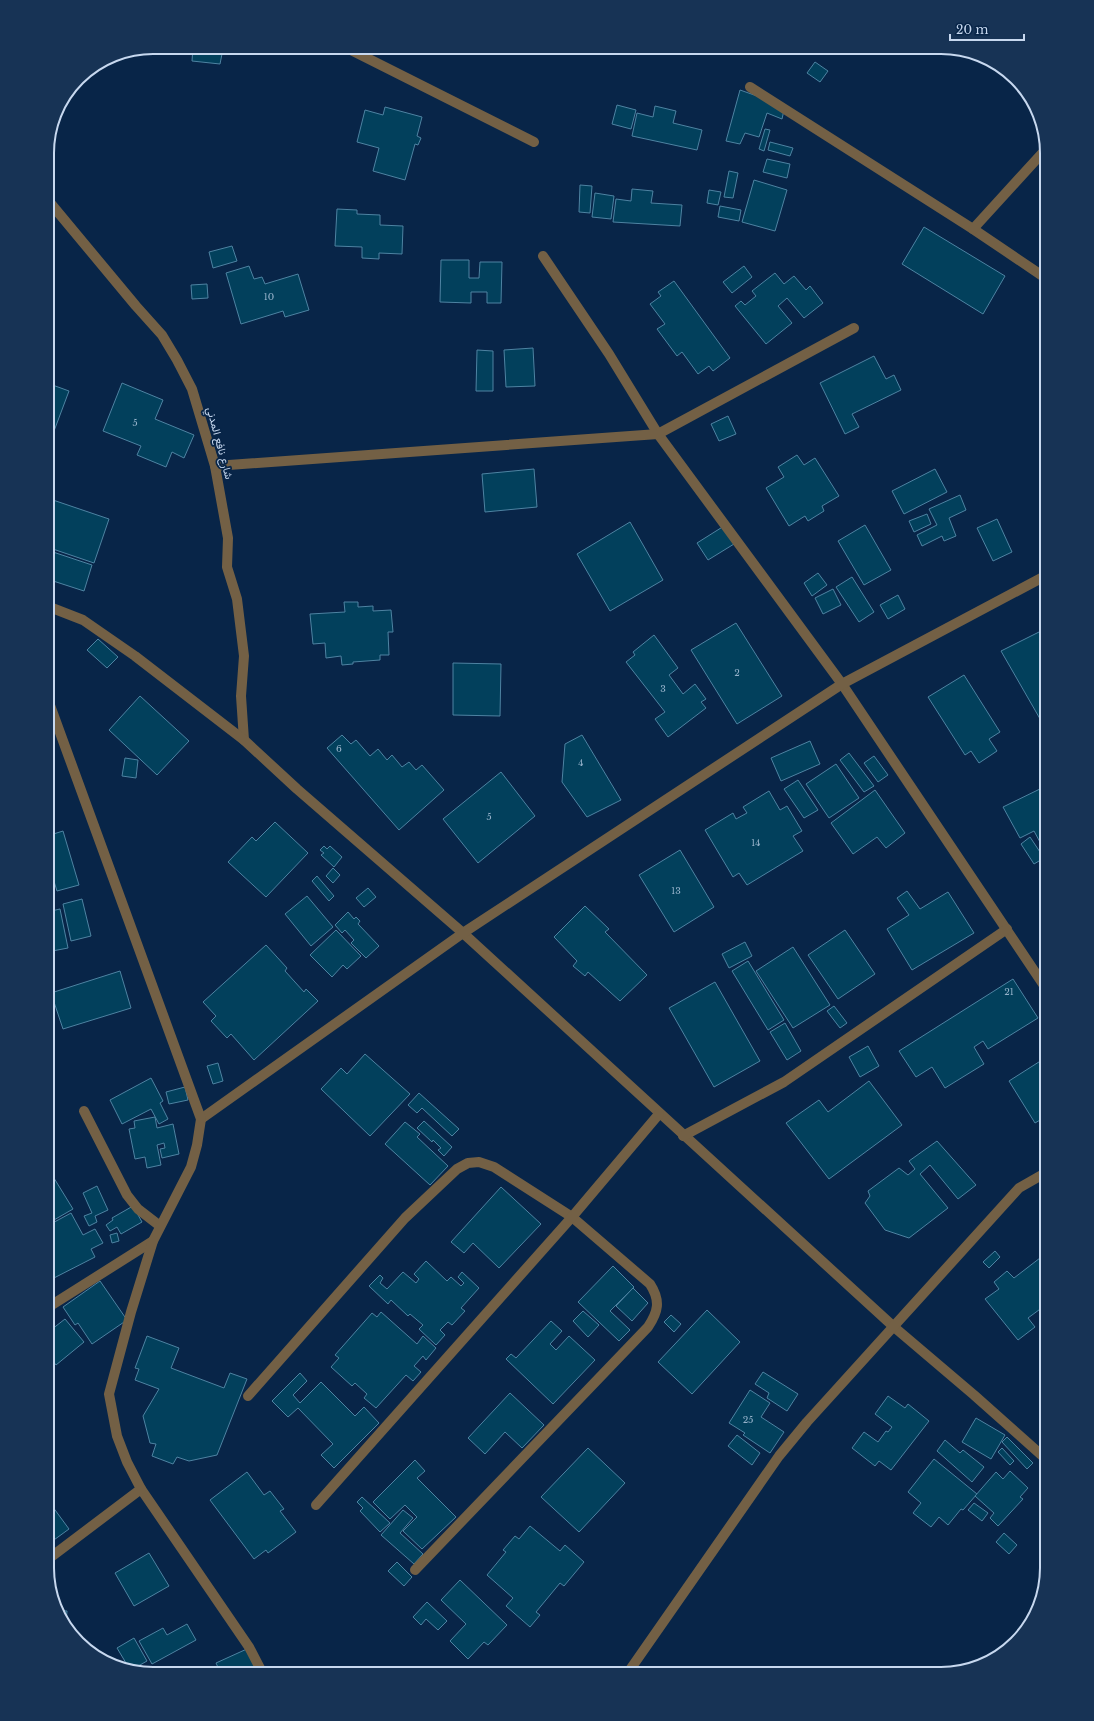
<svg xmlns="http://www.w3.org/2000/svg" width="1094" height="1721" font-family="'Libre Baskerville',Vazirmatn,serif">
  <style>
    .building { fill: #02405c; stroke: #4e83a2 }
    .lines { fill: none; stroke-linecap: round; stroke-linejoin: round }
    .minor { stroke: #736045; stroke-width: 10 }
    .labels { text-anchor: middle; stroke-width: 3.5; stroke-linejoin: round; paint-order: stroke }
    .number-label { font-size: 9px; fill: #96b2ca }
    .street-label { font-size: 11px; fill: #c7d8ef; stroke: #082548 }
    .rim { fill: none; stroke: #c7d8ef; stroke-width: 2 }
  </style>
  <rect width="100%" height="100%" fill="#082548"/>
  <!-- building -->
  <g class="building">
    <polygon points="193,47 223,49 220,64 192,61"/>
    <polygon points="815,62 828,71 820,82 807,73"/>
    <polygon points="740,90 757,96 784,110 782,119 767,113 759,137 745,133 740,144 726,141"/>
    <polygon points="617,105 636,110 631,129 612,124"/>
    <polygon points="655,106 676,111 673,123 702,130 697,150 632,136 637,113 653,117"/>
    <polygon points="385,107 422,117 417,136 421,138 418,145 415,144 405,180 373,171 379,148 357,142 365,110 383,115"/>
    <polygon points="765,129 770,130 764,151 759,149"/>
    <polygon points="770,142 793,148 790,156 768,150"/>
    <polygon points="767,159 790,164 787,178 763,172"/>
    <polygon points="729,171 738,173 733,198 724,197"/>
    <polygon points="754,180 787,190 775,231 742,222"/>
    <polygon points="580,185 592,186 590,213 579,212"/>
    <polygon points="632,189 653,191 651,203 682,205 680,226 613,222 616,199 631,201"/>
    <polygon points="709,190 721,192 718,205 707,203"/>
    <polygon points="595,193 614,196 611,219 592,217"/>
    <polygon points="720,206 741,210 739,221 718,217"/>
    <polygon points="337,209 357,210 357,214 380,215 380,225 403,226 402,254 379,253 379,259 362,258 362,247 335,246"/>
    <polygon points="924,227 1005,276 983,314 902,264"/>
    <polygon points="232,246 237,261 213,268 209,252"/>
    <polygon points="441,260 469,260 469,278 479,278 480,262 502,262 501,303 487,303 487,292 471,292 471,303 440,302"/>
    <polygon points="249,266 254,279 262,277 265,284 298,274 309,310 285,317 283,311 241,324 226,273"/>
    <polygon points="744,266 752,277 732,293 723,282"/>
    <polygon points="775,273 784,284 794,276 806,290 810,286 823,303 804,318 787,298 778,306 792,323 766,344 735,306 741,301 745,305 756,296 752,291"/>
    <polygon points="674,281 730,358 713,371 709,366 698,374 682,352 677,356 657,329 665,324 650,304 661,296 658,292"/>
    <polygon points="207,284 208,298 192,299 191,285"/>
    <polygon points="533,348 535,386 506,387 504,350"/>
    <polygon points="477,350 493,351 493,391 476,391"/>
    <polygon points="874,356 886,379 894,375 901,390 852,414 859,427 845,434 820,383"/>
    <polygon points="47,383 69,391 48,447 47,447"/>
    <polygon points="122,383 163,400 155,419 194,435 184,458 172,452 166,467 137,455 141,446 103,431"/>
    <polygon points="728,416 736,434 719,441 711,424"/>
    <polygon points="797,455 804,465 815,458 839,496 822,506 824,511 808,521 805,516 789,526 766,488 784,477 778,467"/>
    <polygon points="534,469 537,507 485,512 482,474"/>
    <polygon points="935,469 947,492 904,514 892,491"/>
    <polygon points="960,495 966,510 949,518 956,536 944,541 942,536 922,546 917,535 937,525 929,509"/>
    <polygon points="47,498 109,519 94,563 47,547"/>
    <polygon points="927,514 931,524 914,532 909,521"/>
    <polygon points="997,519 1012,552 993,561 977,528"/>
    <polygon points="630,522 663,580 610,611 577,554"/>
    <polygon points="865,525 891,570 864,585 838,541"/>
    <polygon points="724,526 734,544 708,560 697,543"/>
    <polygon points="47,550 92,565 84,591 47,579"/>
    <polygon points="818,573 827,585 812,596 804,583"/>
    <polygon points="852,577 874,612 859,622 836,587"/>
    <polygon points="833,589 841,605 823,614 815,598"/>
    <polygon points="898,595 905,609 888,619 880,605"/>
    <polygon points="344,602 358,602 358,607 373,606 373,611 391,610 393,632 388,632 389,655 380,655 380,660 353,662 353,664 342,665 341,656 326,658 325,643 313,644 310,614 345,612"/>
    <polygon points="736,623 782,696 737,724 691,650"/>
    <polygon points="1047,628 1047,731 1001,651"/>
    <polygon points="654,635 678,668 669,675 683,694 695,684 706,699 701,702 706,708 668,737 655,719 665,712 626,662 635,655 633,652"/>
    <polygon points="98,639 118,657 107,668 87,650"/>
    <polygon points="453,663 501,664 500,716 453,715"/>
    <polygon points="964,675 1000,732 989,739 997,751 979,763 971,751 965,755 928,697"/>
    <polygon points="140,696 189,741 157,775 109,730"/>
    <polygon points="342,735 351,744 356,740 370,756 378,749 387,760 392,755 402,767 409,762 416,770 422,765 444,790 399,830 327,748"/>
    <polygon points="582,735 621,800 587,817 562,782 565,744"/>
    <polygon points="810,741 820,764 781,781 771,758"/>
    <polygon points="849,753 874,786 864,792 840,760"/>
    <polygon points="874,756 888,775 878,782 864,763"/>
    <polygon points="125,758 138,760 136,778 122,776"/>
    <polygon points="836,764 859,798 829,818 806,784"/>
    <polygon points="501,772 535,816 478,863 443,819"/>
    <polygon points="798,780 818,810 804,818 784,789"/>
    <polygon points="1044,787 1047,792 1047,855 1034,831 1020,838 1003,807"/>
    <polygon points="875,790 905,833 886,848 877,837 853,854 831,823"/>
    <polygon points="769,791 780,810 787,806 802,831 793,836 803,851 747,885 739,873 733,877 705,830 733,813 736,819 747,813 743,807"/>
    <polygon points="275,822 308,853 266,897 228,862 252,837 256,841"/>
    <polygon points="63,831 79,885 57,891 49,865 47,865 47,836"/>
    <polygon points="1030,837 1044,858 1034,864 1021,844"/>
    <polygon points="324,846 327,849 330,846 342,857 334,867 321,855 324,853 320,850"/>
    <polygon points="680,850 714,907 674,932 639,875"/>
    <polygon points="333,868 340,875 333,883 326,876"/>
    <polygon points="317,876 334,896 329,901 312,881"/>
    <polygon points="368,888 376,897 364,907 356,898"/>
    <polygon points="907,891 920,909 948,892 974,933 912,970 887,929 909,915 897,898"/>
    <polygon points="307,896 333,927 311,946 285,914"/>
    <polygon points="82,899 91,936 71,941 63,904"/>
    <polygon points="585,906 609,929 605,932 647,975 620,1001 588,972 585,976 573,966 577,961 554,937"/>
    <polygon points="60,909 68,948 47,952 47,912"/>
    <polygon points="348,912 354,919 356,917 360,921 358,924 379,946 366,958 351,943 354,940 345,930 342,933 335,925"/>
    <polygon points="336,930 361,956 347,969 343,965 332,977 310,955"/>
    <polygon points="845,930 875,974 838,999 808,955"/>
    <polygon points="745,942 752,956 729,968 722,954"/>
    <polygon points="266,945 287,968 285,971 304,992 306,989 318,1001 254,1060 231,1034 227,1038 211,1021 216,1016 203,1002"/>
    <polygon points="793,947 830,1005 793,1028 756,971"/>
    <polygon points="748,961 784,1020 768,1030 732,971"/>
    <polygon points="120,971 131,1008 63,1029 51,993"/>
    <polygon points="1013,979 1038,1018 988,1049 983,1041 974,1047 984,1064 945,1088 932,1067 916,1077 899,1051"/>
    <polygon points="715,982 760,1061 714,1087 669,1008"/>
    <polygon points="834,1006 847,1023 840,1028 827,1011"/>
    <polygon points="785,1023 801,1051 787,1060 770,1032"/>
    <polygon points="868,1046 879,1066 860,1077 849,1057"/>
    <polygon points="365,1054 410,1094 370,1136 321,1089 341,1068 347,1074"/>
    <polygon points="1042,1060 1047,1069 1047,1116 1035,1123 1009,1081"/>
    <polygon points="218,1063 223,1081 213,1084 207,1066"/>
    <polygon points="151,1078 163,1101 160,1103 168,1119 159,1124 151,1109 122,1124 110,1100"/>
    <polygon points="869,1081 902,1125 829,1179 786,1123 819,1100 828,1112"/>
    <polygon points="185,1087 188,1100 169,1104 166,1092"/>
    <polygon points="419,1093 459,1129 452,1136 422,1108 417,1113 408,1105"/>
    <polygon points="155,1117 157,1128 173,1124 179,1154 162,1158 160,1149 165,1148 164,1143 157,1145 161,1165 147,1168 145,1157 135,1159 129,1129 135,1128 134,1121"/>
    <polygon points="424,1121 452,1147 444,1156 438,1150 441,1148 433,1140 432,1142 417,1128"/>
    <polygon points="405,1122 420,1134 417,1137 448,1166 430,1185 385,1144"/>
    <polygon points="937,1141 976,1185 958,1199 930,1165 920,1174 948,1208 909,1238 885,1230 865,1203 870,1196 868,1191 899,1168 908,1175 915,1169 909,1161"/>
    <polygon points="49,1170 73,1209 47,1224 47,1171"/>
    <polygon points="97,1186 108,1210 95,1216 97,1222 89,1226 84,1216 92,1213 83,1193"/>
    <polygon points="501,1187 541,1224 499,1268 473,1243 464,1253 451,1242"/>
    <polygon points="133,1206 142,1222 121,1234 117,1227 110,1231 106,1225 113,1220 112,1218"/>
    <polygon points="71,1213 83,1235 95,1229 103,1243 91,1249 95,1257 50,1280 47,1273 47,1226"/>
    <polygon points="117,1233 119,1241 112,1243 110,1235"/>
    <polygon points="995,1251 1000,1257 989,1268 983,1262"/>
    <polygon points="1040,1258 1047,1267 1047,1304 1028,1318 1035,1327 1018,1340 985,1299 999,1289 994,1282 1007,1271 1014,1278"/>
    <polygon points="426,1261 447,1281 451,1277 461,1286 464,1283 458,1277 462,1272 479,1288 461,1308 465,1311 452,1325 448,1322 440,1330 445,1335 436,1345 419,1329 423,1325 410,1314 408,1316 391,1300 388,1304 369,1286 380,1275 383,1278 380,1283 387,1289 403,1272 416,1283 419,1279 414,1274"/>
    <polygon points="613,1266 634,1287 610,1311 630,1330 619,1341 578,1302"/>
    <polygon points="100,1281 127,1320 92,1344 78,1323 75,1325 63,1307"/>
    <polygon points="633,1288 648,1303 632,1321 616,1306"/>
    <polygon points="707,1310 740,1342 692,1394 658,1362"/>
    <polygon points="583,1311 599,1325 588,1337 573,1321"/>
    <polygon points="381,1312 417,1344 423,1336 436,1348 426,1360 423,1356 414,1366 421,1372 413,1381 406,1375 376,1408 364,1398 367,1394 355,1383 352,1386 331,1367 339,1358 335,1355 372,1313 377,1317"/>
    <polygon points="671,1315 681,1324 674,1332 664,1322"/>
    <polygon points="65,1319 84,1342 56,1365 47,1353 47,1333"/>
    <polygon points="551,1321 562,1331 550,1344 556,1350 569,1336 595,1360 553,1404 506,1359 511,1354 516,1358"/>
    <polygon points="147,1336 179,1348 171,1368 224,1388 230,1373 247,1379 217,1455 189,1461 177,1457 173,1464 152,1456 156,1444 150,1443 143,1416 159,1389 135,1380 139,1369 135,1368"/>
    <polygon points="763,1372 798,1394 787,1411 767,1398 769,1393 755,1384"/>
    <polygon points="300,1373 307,1381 293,1395 300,1403 321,1382 355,1416 364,1407 379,1423 334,1468 321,1455 333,1444 298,1408 288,1417 272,1401"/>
    <polygon points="750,1390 770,1403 761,1417 784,1432 770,1453 743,1435 745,1433 729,1423"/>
    <polygon points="510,1393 544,1425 522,1448 505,1432 485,1454 468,1438"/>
    <polygon points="888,1396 905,1408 908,1404 929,1421 891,1470 879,1461 875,1466 852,1448 864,1432 878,1442 886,1431 888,1432 892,1427 875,1414"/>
    <polygon points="976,1418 1005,1435 991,1459 962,1442"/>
    <polygon points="737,1435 760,1453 752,1465 728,1446"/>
    <polygon points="1007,1437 1033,1463 1027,1469 1002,1442"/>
    <polygon points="945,1440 960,1453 963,1450 984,1467 972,1482 937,1451"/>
    <polygon points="588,1448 625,1483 579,1532 541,1497"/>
    <polygon points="1002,1448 1014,1461 1010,1465 998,1452"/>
    <polygon points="934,1459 977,1494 963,1510 961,1509 948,1525 939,1517 931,1527 913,1513 921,1503 908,1492"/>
    <polygon points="415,1460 425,1471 417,1478 456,1517 422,1549 403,1531 417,1517 405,1505 390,1519 373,1502"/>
    <polygon points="1010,1471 1028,1488 1020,1497 1023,1499 998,1526 990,1518 994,1513 975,1496 996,1472 1003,1479"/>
    <polygon points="247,1472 264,1495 270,1491 284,1509 280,1511 296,1532 268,1553 266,1550 254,1559 210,1500"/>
    <polygon points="362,1497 390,1523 380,1532 360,1511 363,1508 357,1502"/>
    <polygon points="47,1499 69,1529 47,1545"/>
    <polygon points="974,1503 988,1513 982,1521 968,1510"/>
    <polygon points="403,1510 413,1518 400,1533 423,1554 414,1564 381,1535"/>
    <polygon points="530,1526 560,1551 565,1545 584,1562 564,1586 560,1583 536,1612 540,1615 530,1627 506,1606 513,1598 487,1575 506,1552 503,1550 515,1536 519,1539"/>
    <polygon points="1004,1533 1017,1545 1009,1554 996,1542"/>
    <polygon points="149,1553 169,1586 134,1606 115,1573"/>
    <polygon points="397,1562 412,1577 404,1586 388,1571"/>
    <polygon points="460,1580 507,1625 488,1645 484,1642 468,1659 450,1641 466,1624 441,1600"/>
    <polygon points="427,1602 447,1621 438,1630 426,1619 421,1625 413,1617"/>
    <polygon points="57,1610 67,1611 66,1624 58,1615"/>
    <polygon points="187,1624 196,1640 152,1664 139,1641 163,1628 167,1635"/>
    <polygon points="134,1638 147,1661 133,1669 129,1668 117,1648"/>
    <polygon points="249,1648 261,1674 221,1674 216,1663"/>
    <polygon points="474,1668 491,1670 491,1674 474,1674"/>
  </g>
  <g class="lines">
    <!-- minor -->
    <g class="minor">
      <polyline points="345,47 534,142"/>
      <polyline points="750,87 973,229 1047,279"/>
      <polyline points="47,199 136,306 162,335 177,360 192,389 215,466 228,538 227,567 237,599 244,656 241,696 244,740"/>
      <polyline points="973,229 1046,149"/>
      <polyline points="543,256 609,354 658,434 842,684 1047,990"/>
      <polyline points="215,466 658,434 854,328"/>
      <polyline points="47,606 83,620 135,656 244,740 297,789 463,933 894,1327 974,1395 1047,1460"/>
      <polyline points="84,1111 127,1195 138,1209 160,1226"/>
      <polyline points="201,1119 463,933 842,684 1047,575"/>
      <polyline points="683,1136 784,1082 1007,929"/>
      <polyline points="47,1308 153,1241"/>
      <path d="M248,1396L405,1218L457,1169L468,1163L479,1162L494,1167L572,1217L650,1284C661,1301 658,1312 648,1327L415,1570"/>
      <polyline points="141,1489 249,1647 263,1674"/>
      <polyline points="316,1505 572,1217 659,1114"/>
      <polyline points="47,1560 141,1489 127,1462 117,1436 109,1394 131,1312 153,1241 191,1167 197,1145 201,1119 47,697"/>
      <polyline points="627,1674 779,1456 807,1422 1019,1188 1047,1172"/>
    </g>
  </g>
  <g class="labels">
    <!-- number labels -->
    <g class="number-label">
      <text x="269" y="300">10</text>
      <text x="135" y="426">5</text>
      <text x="737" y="676">2</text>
      <text x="663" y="692">3</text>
      <text x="339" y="752">6</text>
      <text x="581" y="766">4</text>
      <text x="489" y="820">5</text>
      <text x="756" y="846">14</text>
      <text x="676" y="894">13</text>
      <text x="1009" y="995">21</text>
      <text x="748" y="1423">25</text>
    </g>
    <!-- street labels -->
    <g class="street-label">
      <text transform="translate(220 443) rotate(75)" y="4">شارع نافع المدني</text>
    </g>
  </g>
  <!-- crop -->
  <path d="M0 0H1094V1721H0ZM153 54H941A99 99 0 0 1 1040 153V1568A99 99 0 0 1 941 1667H153A99 99 0 0 1 54 1568V153A99 99 0 0 1 153 54Z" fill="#173355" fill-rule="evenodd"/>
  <path class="rim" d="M153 54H941A99 99 0 0 1 1040 153V1568A99 99 0 0 1 941 1667H153A99 99 0 0 1 54 1568V153A99 99 0 0 1 153 54Z"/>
  <!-- scale -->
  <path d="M950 34v6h74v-6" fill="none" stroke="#c7d8ef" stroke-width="2"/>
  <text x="956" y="34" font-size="12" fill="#c7d8ef" stroke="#082548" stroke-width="3" paint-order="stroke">20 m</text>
</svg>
